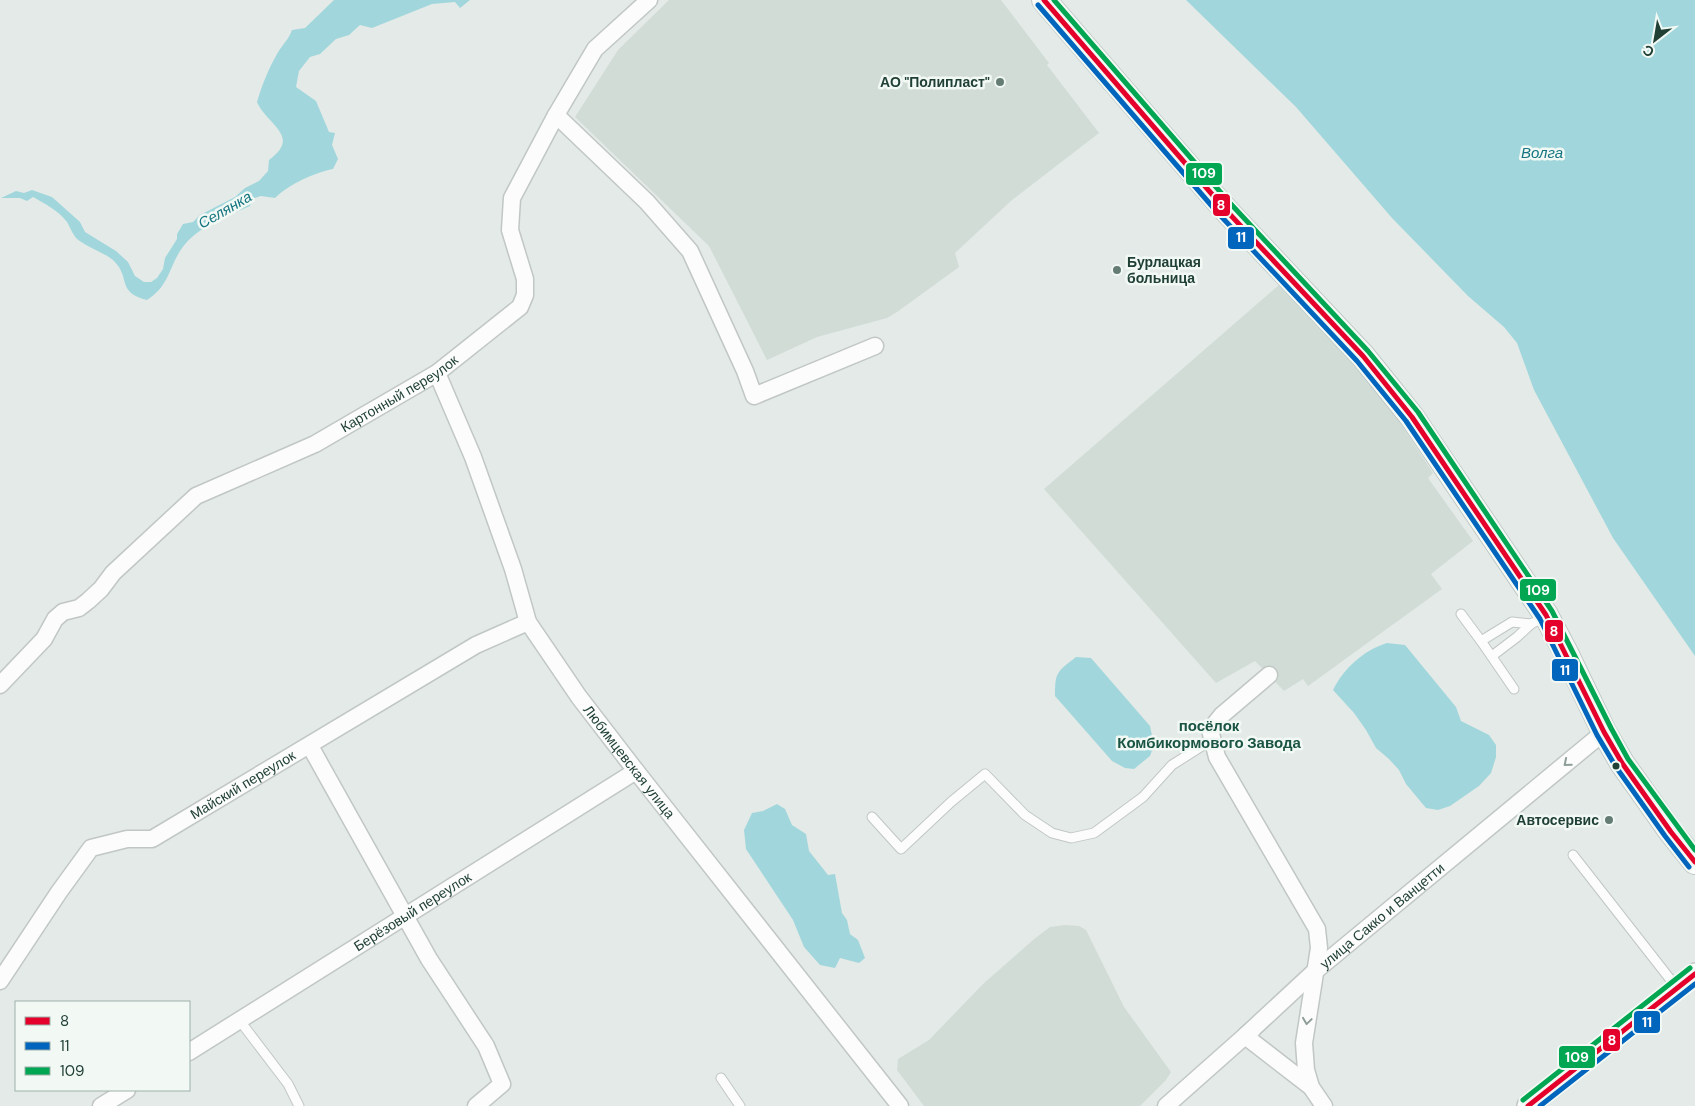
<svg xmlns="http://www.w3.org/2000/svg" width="1695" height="1106" font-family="'DM Sans',sans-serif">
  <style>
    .built { fill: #d1dcd7 }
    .water { fill: #a1d7dc }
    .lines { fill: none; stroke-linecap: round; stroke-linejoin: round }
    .service-casing { stroke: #c1c7c4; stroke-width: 11 }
    .minor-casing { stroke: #c1c7c4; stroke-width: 19 }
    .tertiary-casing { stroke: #c1c7c4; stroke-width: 24 }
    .secondary-casing { stroke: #c0c8c4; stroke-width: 26 }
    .service { stroke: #fbfcfb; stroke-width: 9 }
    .minor { stroke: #fbfcfb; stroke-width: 16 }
    .tertiary { stroke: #fbfcfb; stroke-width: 21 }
    .secondary { stroke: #fbfcfb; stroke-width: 24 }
    .bus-1-casing { stroke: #f2f9f5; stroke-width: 9 }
    .bus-2-casing { stroke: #f2f9f5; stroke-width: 9 }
    .bus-3-casing { stroke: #f2f9f5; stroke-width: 9 }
    .bus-1 { stroke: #e4002b; stroke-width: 5 }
    .bus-2 { stroke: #0065bd; stroke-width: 5 }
    .bus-3 { stroke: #00a651; stroke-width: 5 }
    .oneway { stroke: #8e9e98 }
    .poi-dot { fill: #657c74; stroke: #f2f9f5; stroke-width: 2 }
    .bus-dot { fill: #204036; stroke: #f2f9f5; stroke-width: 2 }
    .labels { text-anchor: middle; stroke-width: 5; stroke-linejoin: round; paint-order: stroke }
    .poi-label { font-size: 14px; font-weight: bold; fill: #204036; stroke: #f2f9f5; text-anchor: end }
    .street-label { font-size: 14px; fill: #204036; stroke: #f2f9f5 }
    .water-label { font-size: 15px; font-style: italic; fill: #147581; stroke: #f2f9f5 }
    .neighbourhood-label { font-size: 15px; font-weight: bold; fill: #1a5443; stroke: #f2f9f5 }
    .line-badge { stroke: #f2f9f5; stroke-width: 2 }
    .badge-label { font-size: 14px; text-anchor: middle; font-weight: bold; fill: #fff }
  </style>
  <rect width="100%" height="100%" fill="#e4eae7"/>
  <!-- built -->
  <g class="built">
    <polygon points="669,0 1001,0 1049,63 1047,65 1099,133 1012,200 955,253 959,267 897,312 887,318 817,337 767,360 709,246 575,117 618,50"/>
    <polygon points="1279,285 1380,392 1433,473 1428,478 1473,541 1431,574 1442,589 1308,686 1303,679 1284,691 1255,661 1216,683 1044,489"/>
    <polygon points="1065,925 1079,926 1086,930 1124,1007 1171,1072 1166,1080 1140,1106 924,1106 897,1070 898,1059 929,1040 983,984 1033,940 1050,927"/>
  </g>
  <!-- water -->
  <g class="water">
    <path d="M334,0H470L460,8L455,2L432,4L372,28L360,25L349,35L336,39L320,54L310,57L299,71L296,87L316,101L329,132L335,133L332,145L338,159L333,169C314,173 289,184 275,198L261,196L252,199L250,206C228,216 202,225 186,243C168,264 172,284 147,300C116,292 131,278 114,261C104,252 88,248 77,239C73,235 70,227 67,222C58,210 45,204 33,197L27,201L20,198H1L16,191L24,193L32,190L52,197L80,222L85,232L116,251L128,262L135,276L144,282H151L157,278L163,269L165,258L177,239V234L183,224L193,222L200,215L235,197L245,188L259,181L268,171L269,160C302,136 267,125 257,102C262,85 268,70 277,54C282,45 289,39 292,30L305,28Z"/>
    <polygon points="1186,0 1695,0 1695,656 1613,538 1534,390 1517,343 1504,327 1468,296 1392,218 1296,107"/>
    <path d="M1387,643L1405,645L1456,707L1461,721L1489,735L1496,745V757L1491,773L1479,786L1450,806L1438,810L1426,808L1406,784L1399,770L1389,759L1376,748L1366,730L1354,713L1333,690C1344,668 1364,650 1387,643Z"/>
    <path d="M1076,657L1091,658L1150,726L1154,745L1150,756L1134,769L1125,768L1112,761L1055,696C1055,672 1057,672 1076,657Z"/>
    <polygon points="777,804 785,809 792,825 806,834 809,851 828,875 835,874 842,913 847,920 850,934 858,940 865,958 859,963 840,958 835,968 820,965 804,947 793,920 746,849 744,830 752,813 763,811"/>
  </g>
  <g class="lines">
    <defs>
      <g id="service">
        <polyline points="1461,614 1481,641 1512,622 1531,624 1546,616"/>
        <polyline points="1481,641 1514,689"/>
        <polyline points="1492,656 1517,637 1531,624"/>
        <polyline points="872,817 901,849 951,802 985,774 1025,815 1052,833 1071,838 1094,833 1143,797 1172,765 1213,739"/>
        <polyline points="1573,855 1677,988"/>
        <polyline points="240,1021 288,1084 299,1106"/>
        <polyline points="721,1078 740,1106"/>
      </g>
      <g id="minor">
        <polyline points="556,115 647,202 690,251 745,371 754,396 875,346"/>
        <path id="s1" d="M437,373L473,457L513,569L528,622L579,697L636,771L900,1106"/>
        <polyline points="1269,675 1222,715 1210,730 1217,757 1317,929 1319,948 1304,1043 1306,1070 1311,1087 1324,1106"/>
        <path id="s2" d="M0,685L44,639L55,619L63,612L79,608L88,601L101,589L113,573L196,496L315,444L437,373L520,307L525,295V279L510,230L512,198L556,115L595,49L649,0"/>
        <polyline points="310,746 429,959 486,1046 502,1084 476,1106"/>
        <path id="s3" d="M0,981L59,892L91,848L127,839H152L476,645L528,622"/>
        <polyline points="1252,1030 1245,1036 1311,1087"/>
        <path id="s4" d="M189,1052L636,771"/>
        <polyline points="101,1106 127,1090"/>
        <path id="s5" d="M1166,1106L1245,1036L1314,972L1604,732"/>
      </g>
      <polyline id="tertiary" points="1528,1106 1695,974"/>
      <polyline id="secondary" points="1044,0 1223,207 1363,356 1412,417 1546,615 1565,651 1604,732 1622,763 1671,832 1695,862"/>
    </defs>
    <!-- service casing -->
    <use href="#service" class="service-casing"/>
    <!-- minor casing -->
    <use href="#minor" class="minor-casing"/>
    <!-- tertiary casing -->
    <use href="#tertiary" class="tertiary-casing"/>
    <!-- secondary casing -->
    <use href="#secondary" class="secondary-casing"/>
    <!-- service -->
    <use href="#service" class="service"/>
    <!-- minor -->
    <use href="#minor" class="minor"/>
    <!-- tertiary -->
    <use href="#tertiary" class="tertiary"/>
    <!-- secondary -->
    <use href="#secondary" class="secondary"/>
    <defs>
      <g id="bus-1">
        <polyline points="1044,0 1223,207 1363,356 1412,417 1546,615 1604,732 1622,763 1671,832 1695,862"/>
        <polyline points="1528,1106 1695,974"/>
      </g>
      <g id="bus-2">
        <polyline points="1038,5 1217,212 1357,361 1406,421 1540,619 1597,735 1616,767 1665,836 1689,867"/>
        <polyline points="1540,1106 1695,984"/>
      </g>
      <g id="bus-3">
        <polyline points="1054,0 1229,202 1368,351 1418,412 1552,611 1611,728 1628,759 1695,850"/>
        <polyline points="1523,1100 1690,968"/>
      </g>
    </defs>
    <!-- bus-1 casing -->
    <use href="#bus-1" class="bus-1-casing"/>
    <!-- bus-2 casing -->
    <use href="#bus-2" class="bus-2-casing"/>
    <!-- bus-3 casing -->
    <use href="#bus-3" class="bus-3-casing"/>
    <!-- bus-1 -->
    <use href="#bus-1" class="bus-1"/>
    <!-- bus-2 -->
    <use href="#bus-2" class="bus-2"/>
    <!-- bus-3 -->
    <use href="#bus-3" class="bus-3"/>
  </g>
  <!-- one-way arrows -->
  <defs><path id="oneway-chevron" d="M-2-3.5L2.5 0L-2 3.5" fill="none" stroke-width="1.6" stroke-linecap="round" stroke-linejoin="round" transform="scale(1.25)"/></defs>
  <g class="oneway">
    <use href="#oneway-chevron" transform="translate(1567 763) rotate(140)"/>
    <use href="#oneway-chevron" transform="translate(1307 1021) rotate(98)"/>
  </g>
  <!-- markers -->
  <g class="poi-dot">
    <circle cx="1000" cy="82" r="5"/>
    <circle cx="1117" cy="270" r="5"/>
    <circle cx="1609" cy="820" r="5"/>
  </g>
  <circle class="bus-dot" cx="1616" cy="766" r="4.5"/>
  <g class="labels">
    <!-- poi labels -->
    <g class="poi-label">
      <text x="990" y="87">АО "Полипласт"</text>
      <text x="1127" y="267" text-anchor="start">Бурлацкая<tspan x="1127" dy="16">больница</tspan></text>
      <text x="1599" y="825">Автосервис</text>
    </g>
    <!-- street labels -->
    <g class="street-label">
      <text dy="5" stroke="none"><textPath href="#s2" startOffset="504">Картонный переулок</textPath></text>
      <text dy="5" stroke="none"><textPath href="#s1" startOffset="438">Любимцевская улица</textPath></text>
      <text dy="5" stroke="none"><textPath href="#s3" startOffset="329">Майский переулок</textPath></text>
      <text dy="5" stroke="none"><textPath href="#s4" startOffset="264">Берёзовый переулок</textPath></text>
      <text dy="5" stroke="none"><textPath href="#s5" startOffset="288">улица Сакко и Ванцетти</textPath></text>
    </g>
    <!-- water labels -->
    <g class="water-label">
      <text x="1542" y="158">Волга</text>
      <text transform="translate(225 210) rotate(-30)" y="5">Селянка</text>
    </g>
    <!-- neighbourhood labels -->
    <g class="neighbourhood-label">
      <text x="1209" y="731">посёлок<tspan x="1209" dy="17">Комбикормового Завода</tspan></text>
    </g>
  </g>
  <g class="line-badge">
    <rect x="1185" y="162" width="38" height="24" rx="5" fill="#00a651"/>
    <rect x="1212" y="193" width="19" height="24" rx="5" fill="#e4002b"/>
    <rect x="1227" y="226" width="28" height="24" rx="5" fill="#0065bd"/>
    <rect x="1519" y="578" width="38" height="24" rx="5" fill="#00a651"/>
    <rect x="1544" y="619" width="20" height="24" rx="5" fill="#e4002b"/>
    <rect x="1551" y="658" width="28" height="24" rx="5" fill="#0065bd"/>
    <rect x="1633" y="1010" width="28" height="24" rx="5" fill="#0065bd"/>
    <rect x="1602" y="1028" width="19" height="24" rx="5" fill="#e4002b"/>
    <rect x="1558" y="1045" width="38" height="24" rx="5" fill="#00a651"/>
  </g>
  <g class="badge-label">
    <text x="1204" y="178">109</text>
    <text x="1221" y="210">8</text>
    <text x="1241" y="242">11</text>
    <text x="1538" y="595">109</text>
    <text x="1554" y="636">8</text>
    <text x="1565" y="675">11</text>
    <text x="1647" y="1027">11</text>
    <text x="1612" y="1045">8</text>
    <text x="1577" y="1062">109</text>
  </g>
  <!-- legend -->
  <rect x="15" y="1001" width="175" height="90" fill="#f2f9f5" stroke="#9eafa9"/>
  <rect x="25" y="1017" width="25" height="8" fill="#e4002b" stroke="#9eafa9"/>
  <text x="60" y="1026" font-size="15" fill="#204036">8</text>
  <rect x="25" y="1042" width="25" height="8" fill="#0065bd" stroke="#9eafa9"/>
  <text x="60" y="1051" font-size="15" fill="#204036">11</text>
  <rect x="25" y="1067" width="25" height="8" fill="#00a651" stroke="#9eafa9"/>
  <text x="60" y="1076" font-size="15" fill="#204036">109</text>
  <!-- north arrow -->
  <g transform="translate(1655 40) rotate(211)" stroke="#f2f9f5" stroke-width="4" paint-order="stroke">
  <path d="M0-4L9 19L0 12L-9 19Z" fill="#204036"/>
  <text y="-8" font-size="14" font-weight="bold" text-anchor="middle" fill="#204036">С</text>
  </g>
</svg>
